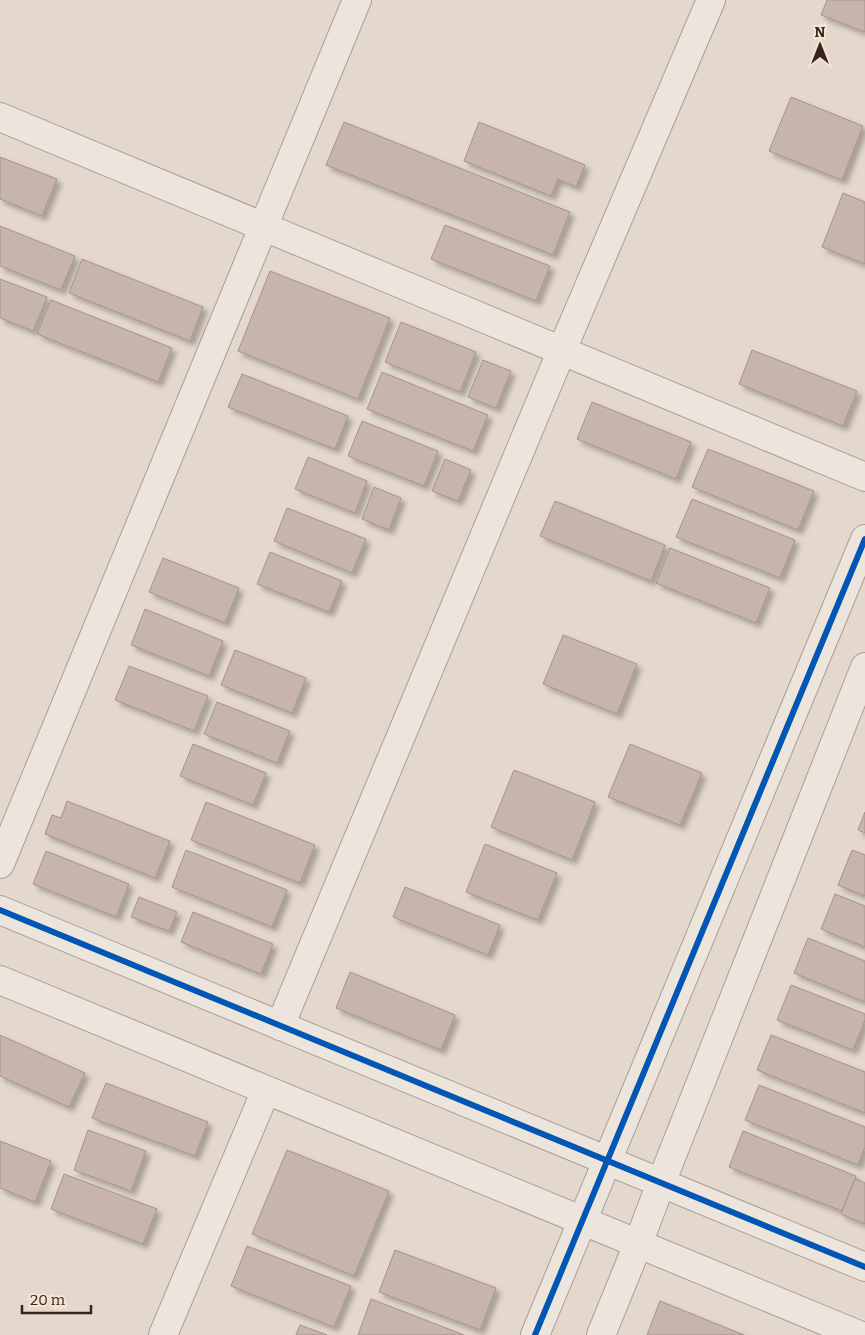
<svg xmlns="http://www.w3.org/2000/svg" width="865" height="1335" font-family="Bitter,serif">
  <style>
    .building { fill: #c7b5ad; stroke: #a4938b; filter: url(#shadow) }
    .lines { fill: none; stroke-linecap: round; stroke-linejoin: round }
    .minor-casing { stroke: #a99d95; stroke-width: 30 }
    .minor { stroke: #ece5dd; stroke-width: 28 }
    .cycleway-casing { stroke: #f5e4d1; stroke-width: 9 }
    .cycleway { stroke: #0057b8; stroke-width: 6 }
  </style>
  <defs>
    <filter id="shadow"><feDropShadow dx="4.5" dy="4.5" stdDeviation="2.5" flood-color="#0004"/></filter>
  </defs>
  <rect width="100%" height="100%" fill="#e4d8cc"/>
  <!-- building -->
  <g class="building">
    <polygon points="827,0 865,0 865,32 821,15"/>
    <polygon points="791,97 863,126 842,180 769,151"/>
    <polygon points="344,122 570,212 553,255 326,165"/>
    <polygon points="479,122 585,165 576,187 558,179 551,196 464,161"/>
    <polygon points="0,157 57,179 42,216 0,199"/>
    <polygon points="843,193 865,202 865,264 822,247"/>
    <polygon points="445,225 550,266 536,301 431,259"/>
    <polygon points="0,226 75,256 61,290 0,266"/>
    <polygon points="82,259 203,307 190,341 69,293"/>
    <polygon points="270,271 390,318 358,399 238,351"/>
    <polygon points="0,279 47,297 33,331 0,318"/>
    <polygon points="51,300 172,348 158,382 37,334"/>
    <polygon points="401,322 476,352 460,392 385,362"/>
    <polygon points="752,350 857,391 843,426 739,384"/>
    <polygon points="483,360 511,371 496,408 468,397"/>
    <polygon points="382,372 488,415 473,451 367,409"/>
    <polygon points="242,374 348,416 335,449 228,407"/>
    <polygon points="592,402 691,442 676,479 577,439"/>
    <polygon points="362,421 438,451 424,486 348,456"/>
    <polygon points="708,449 814,491 798,530 692,487"/>
    <polygon points="308,457 367,481 355,513 295,489"/>
    <polygon points="445,459 471,470 458,501 432,491"/>
    <polygon points="374,487 401,498 389,530 362,519"/>
    <polygon points="692,499 795,540 780,578 676,537"/>
    <polygon points="555,501 665,545 651,581 540,536"/>
    <polygon points="287,508 366,539 352,573 274,541"/>
    <polygon points="670,548 770,588 756,623 656,583"/>
    <polygon points="270,552 342,581 329,612 257,584"/>
    <polygon points="163,558 239,588 225,623 149,592"/>
    <polygon points="145,609 223,641 209,676 131,645"/>
    <polygon points="563,635 637,664 617,714 543,684"/>
    <polygon points="235,650 306,678 292,713 221,685"/>
    <polygon points="129,666 208,696 194,731 115,700"/>
    <polygon points="217,702 290,731 277,763 204,734"/>
    <polygon points="193,744 266,773 253,805 180,776"/>
    <polygon points="630,744 702,773 680,825 608,797"/>
    <polygon points="514,770 595,802 572,860 491,827"/>
    <polygon points="67,801 170,841 155,878 45,834 52,815 61,818"/>
    <polygon points="206,802 315,845 300,883 191,840"/>
    <polygon points="865,812 865,833 858,830"/>
    <polygon points="485,844 557,873 538,920 466,892"/>
    <polygon points="186,850 287,890 272,927 172,887"/>
    <polygon points="852,850 865,855 865,896 838,885"/>
    <polygon points="46,851 129,884 116,917 33,884"/>
    <polygon points="405,887 500,925 488,955 393,917"/>
    <polygon points="835,894 865,906 865,947 821,929"/>
    <polygon points="139,897 177,912 169,931 131,917"/>
    <polygon points="193,912 273,944 261,974 181,942"/>
    <polygon points="808,938 865,961 865,1002 794,973"/>
    <polygon points="350,972 455,1015 441,1050 336,1008"/>
    <polygon points="791,985 865,1014 865,1020 853,1050 777,1020"/>
    <polygon points="0,1035 85,1073 69,1107 0,1076"/>
    <polygon points="771,1035 865,1072 865,1113 757,1070"/>
    <polygon points="106,1083 208,1122 195,1156 92,1118"/>
    <polygon points="759,1085 865,1127 865,1147 858,1165 745,1120"/>
    <polygon points="88,1130 146,1151 131,1191 74,1170"/>
    <polygon points="743,1131 856,1176 842,1211 729,1167"/>
    <polygon points="0,1141 51,1161 35,1202 0,1188"/>
    <polygon points="287,1150 389,1191 354,1276 252,1234"/>
    <polygon points="64,1174 157,1209 143,1244 51,1209"/>
    <polygon points="855,1179 865,1183 865,1224 841,1214"/>
    <polygon points="247,1246 351,1286 334,1327 231,1286"/>
    <polygon points="395,1250 496,1288 480,1330 379,1292"/>
    <polygon points="371,1299 464,1335 358,1335"/>
    <polygon points="660,1301 744,1335 647,1335"/>
    <polygon points="300,1325 327,1335 296,1335"/>
  </g>
  <g class="lines">
    <defs>
      <g id="minor">
        <path d="M0,117C288,238 577,356 865,477"/>
        <polyline points="0,864 357,0"/>
        <polyline points="0,910 865,1267"/>
        <polyline points="0,980 859,1335"/>
        <polyline points="280,1026 562,350 711,0"/>
        <polyline points="163,1335 266,1090"/>
        <polyline points="535,1335 865,539"/>
        <polyline points="601,1335 638,1244 661,1183 865,667"/>
      </g>
    </defs>
    <!-- minor casing -->
    <use href="#minor" class="minor-casing"/>
    <!-- minor -->
    <use href="#minor" class="minor"/>
    <defs>
      <g id="cycleway">
        <polyline points="0,910 865,1267"/>
        <polyline points="535,1335 865,539"/>
      </g>
    </defs>
    <!-- cycleway casing -->
    <use href="#cycleway" class="cycleway-casing"/>
    <!-- cycleway -->
    <use href="#cycleway" class="cycleway"/>
  </g>
  <!-- north arrow -->
  <g transform="translate(820 45)" stroke="#f5e4d1" stroke-width="4" paint-order="stroke">
  <path d="M0-4L9 19L0 12L-9 19Z" fill="#37251d"/>
  <text y="-8" font-size="14" font-weight="bold" text-anchor="middle" fill="#37251d">N</text>
  </g>
  <!-- scale -->
  <path d="M22 1305v8h69v-8" fill="none" stroke="#37251d" stroke-width="2.5"/>
  <text x="30" y="1305" font-size="15" fill="#37251d" stroke="#f5e4d1" stroke-width="4" paint-order="stroke">20 m</text>
</svg>
